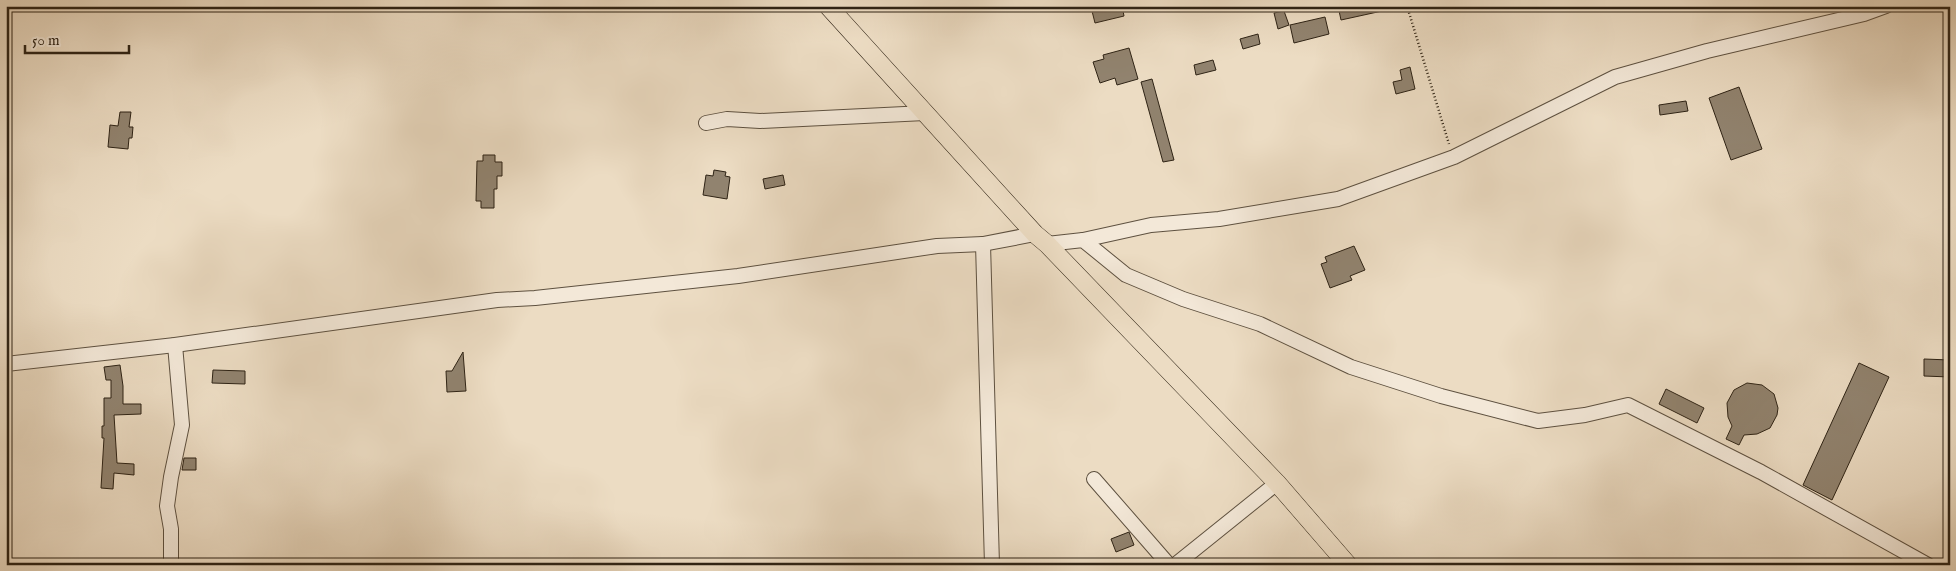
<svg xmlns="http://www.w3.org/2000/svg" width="1956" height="571" font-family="'IM FELL English',serif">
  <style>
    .building { fill: #91836f; stroke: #2e2315 }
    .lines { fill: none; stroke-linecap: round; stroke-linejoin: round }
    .minor-casing { stroke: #5e5140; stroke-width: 16 }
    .major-casing { stroke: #2e2315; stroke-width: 19 }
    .path { stroke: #2e2315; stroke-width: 2.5; stroke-dasharray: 1 2.5; stroke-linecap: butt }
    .minor { stroke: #f3e8d8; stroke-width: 14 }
    .major { stroke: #ecdcc3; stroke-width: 18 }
  </style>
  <rect width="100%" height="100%" fill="#ecdcc3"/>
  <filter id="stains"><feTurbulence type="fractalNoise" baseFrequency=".004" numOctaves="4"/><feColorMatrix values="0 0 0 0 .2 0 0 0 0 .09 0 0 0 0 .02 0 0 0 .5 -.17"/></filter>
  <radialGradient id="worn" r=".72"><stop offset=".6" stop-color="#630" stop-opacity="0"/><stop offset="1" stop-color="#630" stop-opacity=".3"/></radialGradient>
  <!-- building -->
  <g class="building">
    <polygon points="1112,6 1122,6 1124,16 1095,23 1092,11"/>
    <polygon points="1338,6 1382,6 1382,11 1341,20"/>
    <polygon points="1284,11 1289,25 1278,29 1274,13"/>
    <polygon points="1325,17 1329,34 1294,43 1290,25"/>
    <polygon points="1258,34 1260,44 1243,49 1240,39"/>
    <polygon points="1129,48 1138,79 1117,85 1115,78 1100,83 1093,62 1104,59 1103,55"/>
    <polygon points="1213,60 1216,70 1196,75 1194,65"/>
    <polygon points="1410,67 1415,89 1396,94 1393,82 1402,80 1400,70"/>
    <polygon points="1152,79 1174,160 1163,162 1141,82"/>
    <polygon points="1739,87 1762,149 1731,160 1709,98"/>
    <polygon points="1686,101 1688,111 1660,115 1659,105"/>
    <polygon points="120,112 131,112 129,127 133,127 132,138 129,138 128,149 108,147 110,125 118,126"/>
    <polygon points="483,155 495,155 495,162 502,162 502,176 497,176 497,189 494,189 494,208 481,208 481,201 476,201 477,161 483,161"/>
    <polygon points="714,170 726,172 725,176 730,177 727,199 703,195 706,175 713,176"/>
    <polygon points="783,175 785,185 765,189 763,179"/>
    <polygon points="1354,246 1365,270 1350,276 1352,280 1330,288 1321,264 1327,262 1325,257"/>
    <polygon points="463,352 466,391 447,392 446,371 452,371"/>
    <polygon points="1924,359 1950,360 1950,377 1924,376"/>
    <polygon points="1859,363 1889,377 1832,500 1803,485"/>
    <polygon points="120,365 123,386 123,404 141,404 141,414 114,415 117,463 134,464 134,475 114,473 113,489 101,488 104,438 102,438 102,426 104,426 104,398 111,398 111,380 106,380 104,367"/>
    <polygon points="213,370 245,371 245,384 212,383"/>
    <polygon points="1747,383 1762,385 1774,394 1778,408 1777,415 1770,428 1757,434 1744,435 1739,445 1726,439 1732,426 1728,417 1727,403 1734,390"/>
    <polygon points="1666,389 1704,408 1697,423 1659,404"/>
    <polygon points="184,458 196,458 196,470 182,470"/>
    <polygon points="1129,532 1134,545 1116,552 1111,539"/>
  </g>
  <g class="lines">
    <defs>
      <g id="minor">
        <polyline points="706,123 727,119 760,121 925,113"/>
        <polyline points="1083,240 1151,225 1219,219 1338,199 1454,157 1615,77 1707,51 1864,14 1886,6"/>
        <polyline points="983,244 992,565"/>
        <polyline points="1047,244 1083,240 1126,275 1183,299 1260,324 1351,367 1441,396 1538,421 1585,415 1628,405 1761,472 1928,565"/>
        <polyline points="6,364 175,345 497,300 535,298 738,276 937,246 983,244 1035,234"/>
        <polyline points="1094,479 1169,565"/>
        <polyline points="171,565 171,529 167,506 171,477 182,425 175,345"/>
        <polyline points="1175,565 1277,483"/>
      </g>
      <polyline id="major" points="828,6 1035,234 1047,244 1277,483 1348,565"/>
    </defs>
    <!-- minor casing -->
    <use href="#minor" class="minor-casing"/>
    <!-- major casing -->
    <use href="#major" class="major-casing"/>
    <!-- path -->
    <polyline class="path" points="1407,6 1449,144"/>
    <!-- minor -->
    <use href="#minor" class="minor"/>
    <!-- major -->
    <use href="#major" class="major"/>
  </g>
  <!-- margin -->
  <rect width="1956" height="571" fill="none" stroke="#ecdcc3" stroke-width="25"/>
  <rect x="8" y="8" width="1941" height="556" fill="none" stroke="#2e2315" stroke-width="2.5"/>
  <rect x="12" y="12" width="1931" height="546" fill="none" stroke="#2e2315"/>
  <!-- scale -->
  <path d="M25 45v8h104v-8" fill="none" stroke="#2e2315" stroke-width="2.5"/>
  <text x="32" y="45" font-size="15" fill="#2e2315" stroke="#f3e8d8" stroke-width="4" paint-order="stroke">50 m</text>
  <rect width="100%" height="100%" filter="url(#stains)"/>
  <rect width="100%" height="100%" fill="url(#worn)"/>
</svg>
